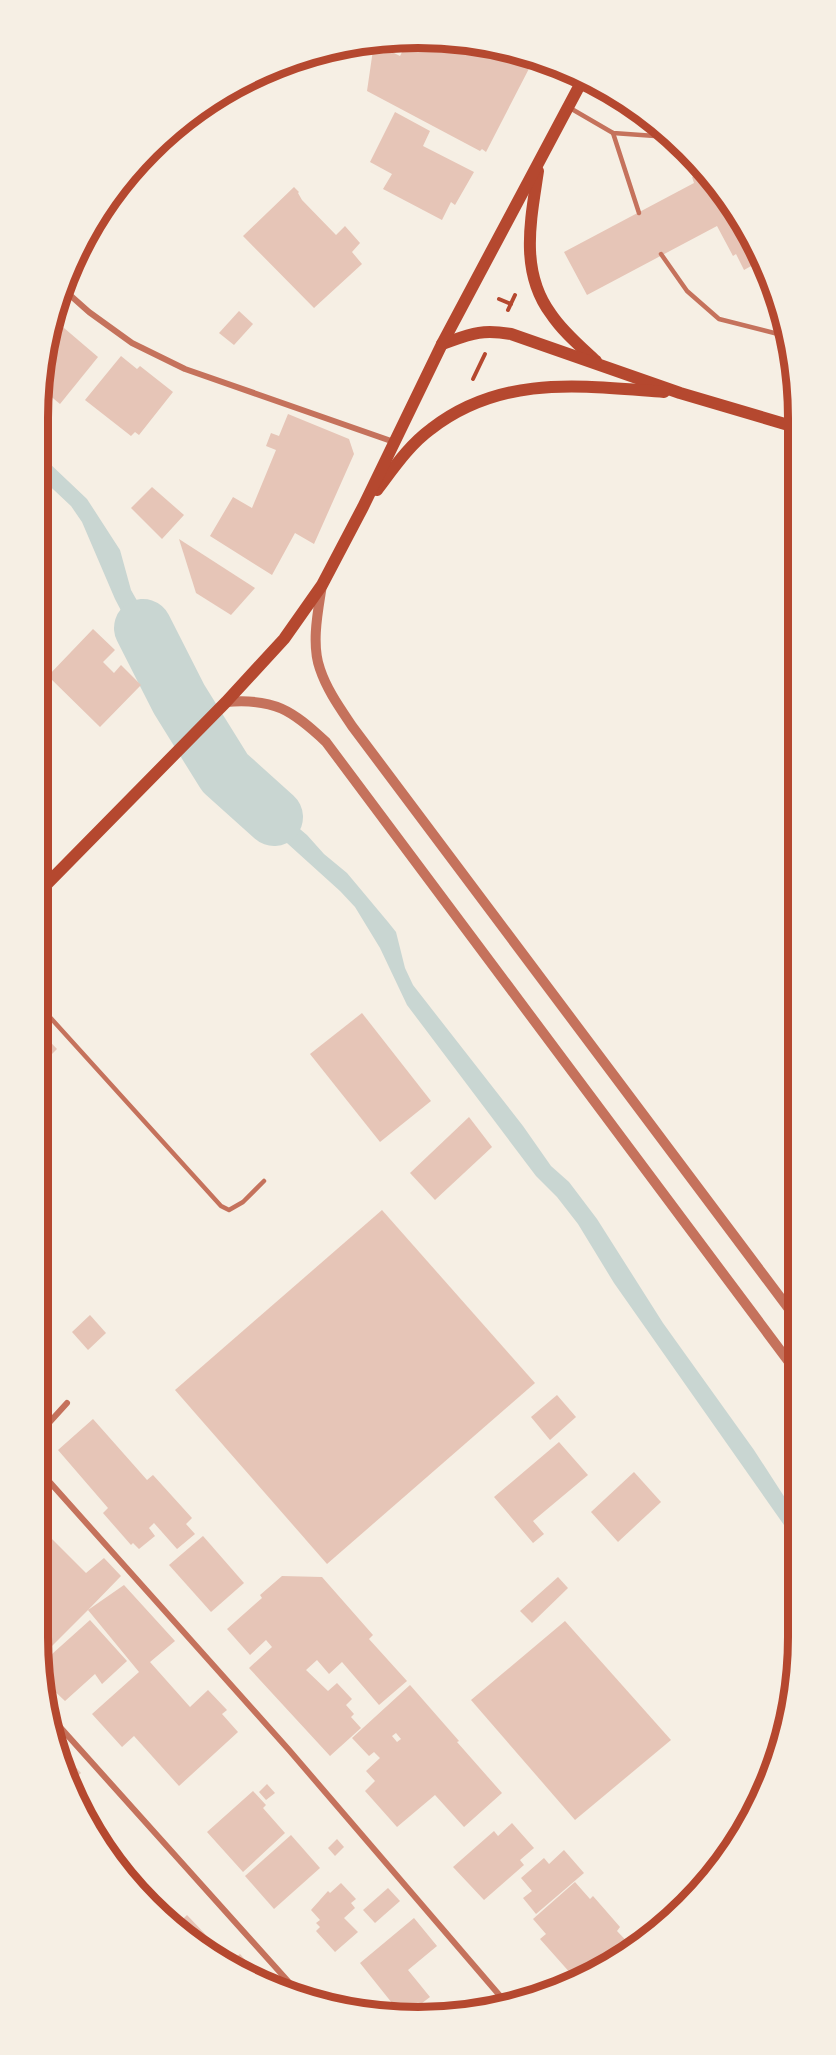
<svg xmlns="http://www.w3.org/2000/svg" width="836" height="2055" font-family="Montserrat,sans-serif">
  <style>
    .water { fill: #c9d6d2 }
    .lines { fill: none; stroke-linecap: round; stroke-linejoin: round }
    .river { stroke: #c9d6d2; stroke-width: 58 }
    .building { fill: #e6c5b7; fill-rule: evenodd }
    .path { stroke: #b5482f; stroke-width: 4 }
    .service { stroke: #c5725c; stroke-width: 4.5 }
    .minor { stroke: #c5725c; stroke-width: 6 }
    .tertiary { stroke: #c5725c; stroke-width: 10 }
    .secondary { stroke: #b5482f; stroke-width: 12 }
    .rim { fill: none; stroke: #b5482f; stroke-width: 8 }
  </style>
  <rect width="100%" height="100%" fill="#f6efe4"/>
  <!-- water -->
  <g class="water">
    <polygon points="38,456 48,462 87,499 120,550 131,590 188,691 172,708 115,599 82,522 71,506 38,475"/>
    <polygon points="225,755 251,788 307,835 324,854 347,873 388,922 396,932 405,968 413,985 523,1126 551,1166 569,1182 597,1219 663,1323 754,1450 798,1518 798,1545 614,1283 578,1224 557,1197 536,1176 407,1005 380,948 355,907 340,891 237,798 211,768"/>
  </g>
  <g class="lines">
    <!-- river -->
    <polyline class="river" points="143,628 179,699 225,773 274,817"/>
  </g>
  <!-- building -->
  <g class="building">
    <polygon points="408,40 535,57 486,152 482,149 480,151 367,91 374,43 400,56"/>
    <polygon points="395,112 430,131 423,146 474,172 455,205 451,202 442,220 383,189 392,174 370,162"/>
    <polygon points="706,170 759,250 762,260 744,270 736,254 733,256 717,226 587,295 564,252 694,183 692,177"/>
    <polygon points="294,187 299,192 298,193 302,200 336,235 345,226 360,243 352,252 362,264 314,308 243,236"/>
    <polygon points="239,311 253,324 234,345 219,333"/>
    <polygon points="57,322 98,357 60,404 42,389 52,328"/>
    <polygon points="121,356 137,369 140,366 173,392 139,435 135,432 131,436 85,400"/>
    <polygon points="288,414 349,439 354,454 314,544 295,533 272,575 210,536 233,497 252,508 276,450 266,446 271,433 279,436"/>
    <polygon points="152,487 184,515 162,539 131,508"/>
    <polygon points="179,539 255,588 231,615 196,593"/>
    <polygon points="93,629 115,650 103,662 114,673 121,665 141,685 100,727 48,676"/>
    <polygon points="362,1013 431,1101 380,1142 310,1054"/>
    <polygon points="39,1030 57,1049 40,1066 38,1064"/>
    <polygon points="469,1117 492,1147 435,1200 410,1173"/>
    <polygon points="382,1210 535,1383 327,1564 175,1390"/>
    <polygon points="90,1315 106,1333 88,1350 72,1332"/>
    <polygon points="38,1366 49,1379 38,1389"/>
    <polygon points="557,1395 576,1417 550,1440 531,1417"/>
    <polygon points="93,1419 147,1480 153,1475 192,1518 186,1524 195,1534 177,1549 154,1523 149,1528 155,1536 139,1549 133,1543 131,1545 103,1513 108,1508 58,1450"/>
    <polygon points="559,1442 588,1475 533,1521 544,1534 533,1543 494,1497"/>
    <polygon points="634,1472 661,1502 618,1542 591,1512"/>
    <polygon points="38,1525 86,1573 104,1558 121,1576 88,1610 124,1585 175,1641 150,1662 190,1707 208,1690 227,1710 222,1714 238,1732 179,1786 134,1736 122,1747 92,1714 139,1672 88,1610 48,1650 38,1643 38,1626 52,1611 38,1596"/>
    <polygon points="203,1536 244,1583 211,1612 169,1565"/>
    <polygon points="282,1576 322,1577 373,1635 369,1639 407,1681 379,1705 342,1662 329,1674 317,1660 306,1670 328,1691 337,1683 352,1699 346,1705 354,1714 351,1717 361,1728 330,1756 249,1668 272,1647 266,1640 250,1655 227,1629 262,1598 260,1595"/>
    <polygon points="558,1577 568,1588 532,1623 520,1611"/>
    <polygon points="90,1620 127,1661 102,1684 95,1674 65,1701 45,1682 42,1663"/>
    <polygon points="565,1621 671,1740 575,1820 471,1700"/>
    <path d="M410,1685L459,1741L457,1742L502,1793L464,1827L435,1795L397,1827L365,1791L375,1781L366,1771L380,1758L374,1752L369,1756L352,1738ZM396,1733L401,1739L397,1742L392,1736Z"/>
    <polygon points="55,1744 81,1773 71,1782 58,1760"/>
    <polygon points="267,1784 275,1793 266,1800 259,1792"/>
    <polygon points="253,1791 266,1805 263,1808 285,1833 243,1872 207,1832"/>
    <polygon points="512,1823 534,1848 520,1860 524,1865 484,1900 453,1867 494,1831 498,1836"/>
    <polygon points="291,1835 320,1868 274,1909 245,1876"/>
    <polygon points="337,1839 344,1847 335,1856 328,1848"/>
    <polygon points="564,1850 584,1873 536,1914 523,1898 532,1891 521,1878 544,1858 549,1864"/>
    <polygon points="575,1882 590,1899 593,1896 620,1927 617,1931 634,1949 628,1954 581,1973 578,1970 572,1975 540,1939 546,1934 533,1919"/>
    <polygon points="341,1883 356,1899 351,1903 355,1908 344,1918 358,1932 335,1952 316,1931 320,1927 316,1923 320,1920 311,1910 328,1891 330,1893"/>
    <polygon points="388,1888 400,1901 375,1923 363,1910"/>
    <polygon points="187,1915 223,1953 218,1958 177,1925"/>
    <polygon points="414,1918 437,1946 408,1970 430,1997 409,2013 400,2013 360,1963"/>
    <polygon points="240,1954 261,1978 226,1965"/>
    <polygon points="483,2000 491,2008 488,2010 471,2011"/>
  </g>
  <g class="lines">
    <!-- path -->
    <g class="path">
      <polyline points="499,299 511,304"/>
      <polyline points="508,310 515,295"/>
      <polyline points="473,379 485,354"/>
    </g>
    <!-- service -->
    <g class="service">
      <polyline points="570,108 613,133 669,137"/>
      <polyline points="613,133 639,213"/>
      <polyline points="661,254 687,291 719,319 786,336"/>
      <polyline points="38,1004 221,1206 229,1210 243,1202 264,1181"/>
    </g>
    <!-- minor -->
    <g class="minor">
      <polyline points="62,288 89,312 132,343 185,369 394,442"/>
      <polyline points="38,1435 67,1403"/>
      <polyline points="38,1469 289,1750 507,2004"/>
      <polyline points="51,1717 295,1989"/>
    </g>
    <!-- tertiary -->
    <g class="tertiary">
      <path d="M322,585C318,611 311,644 320,669C327,690 340,708 352,726L798,1321"/>
      <path d="M226,702C274,698 292,710 326,742L798,1374"/>
    </g>
    <!-- secondary -->
    <g class="secondary">
      <path d="M538,171C531,219 519,271 551,314C563,332 580,346 596,361"/>
      <path d="M442,344C471,334 480,329 511,334L680,393L795,427"/>
      <path d="M377,490C393,469 409,445 431,429C502,374 581,386 664,392"/>
      <polyline points="38,893 226,702 284,639 322,585 363,507 442,344 583,79"/>
    </g>
  </g>
  <!-- crop -->
  <path d="M0 0H836V2055H0ZM418 48H418A370 370 0 0 1 788 418V1637A370 370 0 0 1 418 2007H418A370 370 0 0 1 48 1637V418A370 370 0 0 1 418 48Z" fill="#f6efe4" fill-rule="evenodd"/>
  <path class="rim" d="M418 48H418A370 370 0 0 1 788 418V1637A370 370 0 0 1 418 2007H418A370 370 0 0 1 48 1637V418A370 370 0 0 1 418 48Z"/>
</svg>
